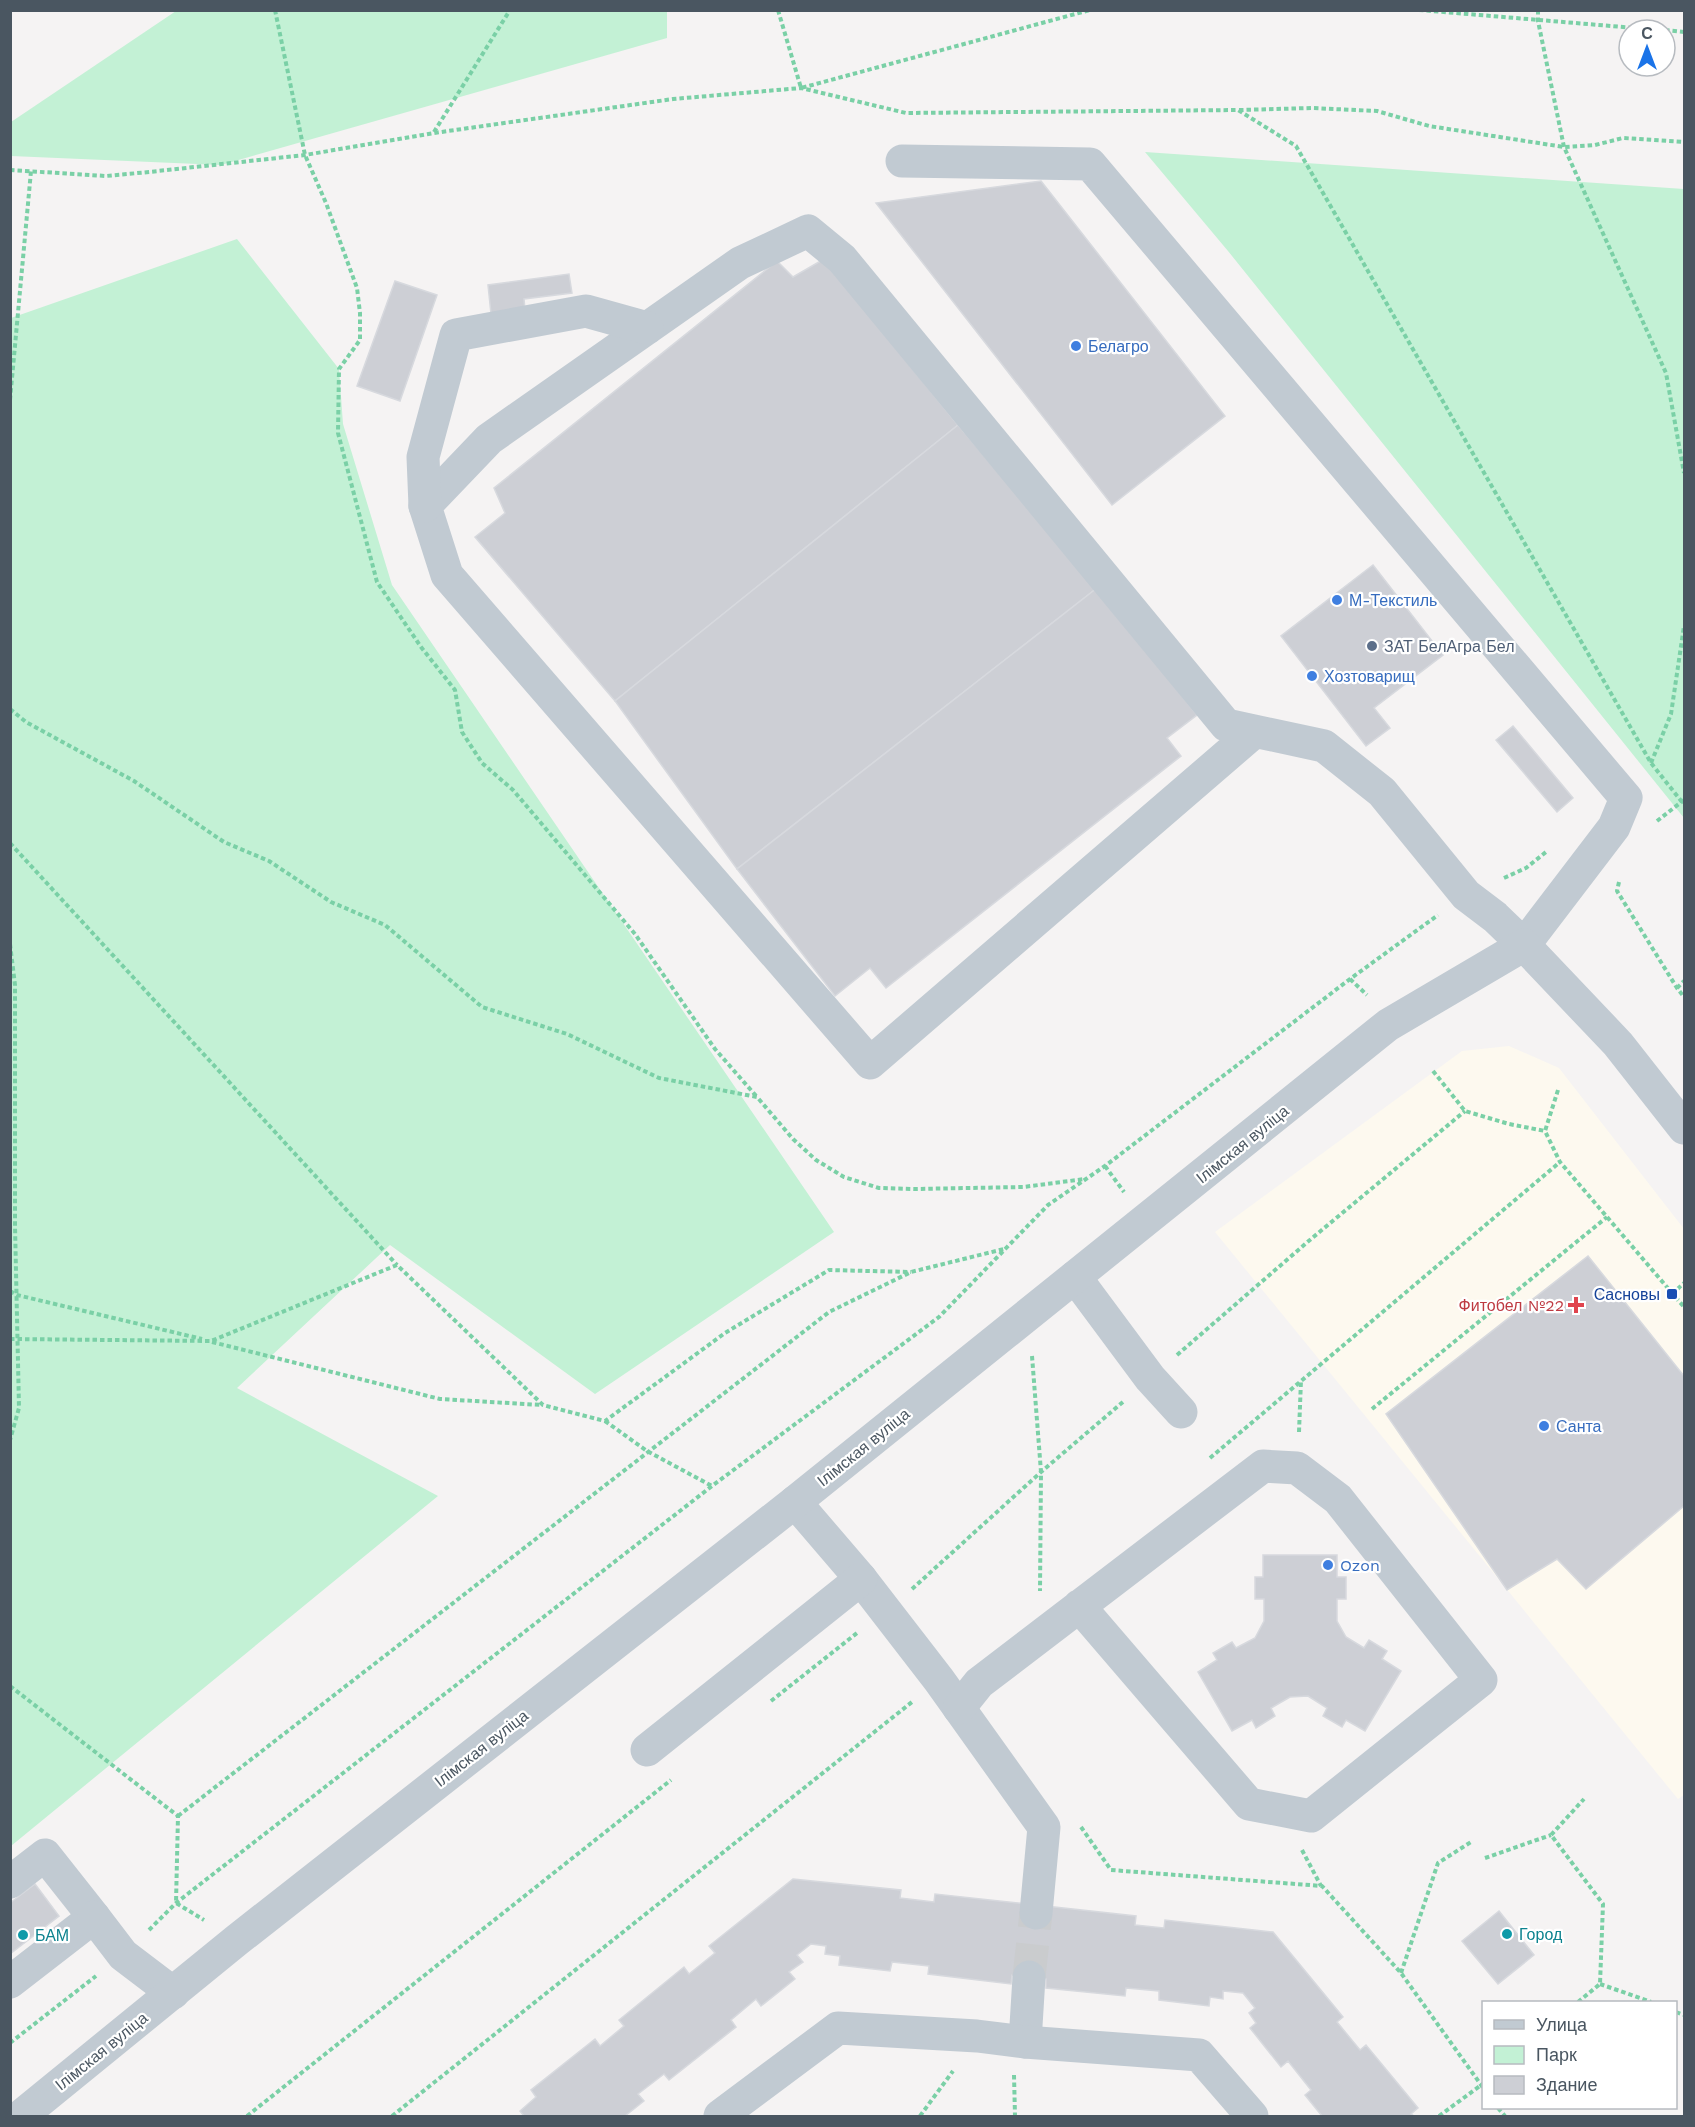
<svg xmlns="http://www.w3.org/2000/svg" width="1695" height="2127" font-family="'Work Sans',sans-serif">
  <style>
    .commercial { fill: #fdf9ef }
    .green { fill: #c3f1d5 }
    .building { fill: #cdcfd5; stroke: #d7d9de; stroke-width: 1.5 }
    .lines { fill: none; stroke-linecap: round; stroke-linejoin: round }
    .minor-tunnel { stroke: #caccce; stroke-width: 33; stroke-dasharray: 33 16; stroke-linecap: butt }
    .path { stroke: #7ad0a6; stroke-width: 4; stroke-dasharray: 4.5 3; stroke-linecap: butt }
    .minor { stroke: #c1cad2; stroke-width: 33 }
    .shop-dot { fill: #3f7fe0; stroke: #fff; stroke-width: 2 }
    .service-dot { fill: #5c6f8a; stroke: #fff; stroke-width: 2 }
    .transit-dot { fill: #1a4fb4; stroke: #fff; stroke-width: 2 }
    .health-dot { fill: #e0444e; stroke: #fff; stroke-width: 2 }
    .culture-dot { fill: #0f9aa8; stroke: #fff; stroke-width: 2 }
    .labels { text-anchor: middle; stroke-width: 4.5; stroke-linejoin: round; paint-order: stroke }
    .shop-label { font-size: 16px; fill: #366cbe; stroke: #fff; text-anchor: start }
    .service-label { font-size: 16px; fill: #4e5e75; stroke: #fff; text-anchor: start }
    .street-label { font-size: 16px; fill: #4a5661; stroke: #fff }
    .transit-label { font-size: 16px; fill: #164399; stroke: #fff; text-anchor: end }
    .health-label { font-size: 16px; fill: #be3a42; stroke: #fff; text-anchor: end }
    .culture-label { font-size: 16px; fill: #0d838f; stroke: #fff; text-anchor: start }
  </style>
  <rect width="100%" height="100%" fill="#f5f3f3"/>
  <!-- commercial -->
  <polygon class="commercial" points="1509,1046 1559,1068 1684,1229 1684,1795 1678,1799 1215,1232 1462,1051"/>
  <!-- green -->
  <g class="green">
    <polygon points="176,11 667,11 667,38 221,165 11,156 11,122"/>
    <polygon points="1145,152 1684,189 1684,818 1228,251"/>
    <polygon points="237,239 339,369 343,424 392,585 834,1232 595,1394 390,1245 237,1388 438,1496 11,1846 11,318"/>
  </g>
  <!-- building -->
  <g class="building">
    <polygon points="1041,181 1225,416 1112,505 876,203"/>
    <polygon points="824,259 958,425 615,701 475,537 505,513 494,488 777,261 793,277"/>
    <polygon points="569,274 572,293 524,299 525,310 491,314 488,285"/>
    <polygon points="395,281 437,295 400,401 357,386"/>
    <polygon points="958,425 1097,588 737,869 615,701"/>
    <polygon points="1373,565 1443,655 1374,708 1390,728 1366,746 1281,636"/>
    <polygon points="1097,588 1197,715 1167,738 1181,756 886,988 870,968 835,996 737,869"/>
    <polygon points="1513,726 1573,798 1557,812 1496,740"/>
    <polygon points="1588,1256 1684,1376 1684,1506 1586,1589 1557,1559 1507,1590 1386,1414"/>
    <polygon points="1263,1555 1337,1555 1337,1577 1346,1577 1346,1599 1337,1599 1337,1621 1346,1637 1364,1648 1369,1640 1387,1651 1382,1659 1401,1671 1365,1731 1346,1720 1342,1727 1323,1716 1327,1708 1308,1696 1290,1697 1271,1708 1275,1716 1256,1728 1252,1720 1232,1731 1198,1672 1217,1660 1213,1653 1232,1642 1236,1648 1255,1638 1264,1621 1264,1599 1255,1599 1255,1577 1263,1577"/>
    <polygon points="793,1879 901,1890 900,1898 934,1902 935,1894 1136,1916 1135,1925 1164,1928 1165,1920 1273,1932 1343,2017 1337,2022 1360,2050 1366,2045 1418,2108 1411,2114 1414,2116 1322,2116 1305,2095 1311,2090 1288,2061 1281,2067 1250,2028 1256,2023 1249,2013 1255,2008 1243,1993 1223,1991 1223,1999 1210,1997 1209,2006 1159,2000 1159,1991 1126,1988 1125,1996 1046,1988 1046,1979 1012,1975 1011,1984 928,1974 929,1966 892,1962 890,1971 839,1965 840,1956 825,1954 826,1946 811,1944 797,1955 803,1962 789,1972 795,1979 761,2006 756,1999 731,2020 736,2027 669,2080 664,2074 638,2094 644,2101 625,2116 524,2116 520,2111 536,2097 531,2090 595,2039 600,2046 624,2026 619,2020 684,1967 689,1974 715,1953 709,1946"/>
    <polygon points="35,1884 59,1916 10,1954 10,1903"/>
    <polygon points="1499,1911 1534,1955 1498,1984 1462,1941"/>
  </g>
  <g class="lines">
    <!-- minor-tunnel -->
    <polyline class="minor-tunnel" points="1029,1977 1036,1913"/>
    <!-- path -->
    <g class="path">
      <polyline points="275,10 305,155 326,203 357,288 360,313 360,340 339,369 338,433 377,582 421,647 455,690 462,732 482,763 513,790 635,934 715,1049 757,1097"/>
      <polyline points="778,10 801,88 1090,10"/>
      <polyline points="1419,10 1659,30"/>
      <polyline points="1538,10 1538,21 1564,147 1666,373 1684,473"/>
      <polyline points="1665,30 1684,32"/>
      <polyline points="1239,110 1312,108 1377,111 1429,126 1564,147 1595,145 1623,138 1684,142"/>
      <polyline points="434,132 510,10"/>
      <polyline points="10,170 106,176 149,172 305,155 434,133 673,99 801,88 906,113 1238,110 1296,146 1651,763 1682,802"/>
      <polyline points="10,400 31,171"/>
      <polyline points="10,709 26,722 134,781 224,842 269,861 331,902 385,925 482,1007 567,1034 659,1078 757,1097 793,1139 816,1160 844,1177 879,1188 914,1189 1023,1187 1085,1179"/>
      <polyline points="1651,763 1671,714 1684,626"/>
      <polyline points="1657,821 1684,800"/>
      <polyline points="10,843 397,1265"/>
      <polyline points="1504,878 1526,868 1546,852"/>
      <polyline points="1619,882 1617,891 1677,988 1684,997"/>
      <polyline points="10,944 15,985 15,1226 19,1408 10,1440"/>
      <polyline points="1350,979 1367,995"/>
      <polyline points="1677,988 1684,981"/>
      <polyline points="1433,1071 1465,1111 1509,1124 1545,1131"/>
      <polyline points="1558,1090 1545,1131 1560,1162 1684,1307"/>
      <polyline points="1105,1166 1124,1192"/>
      <polyline points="10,1291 17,1295 202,1339"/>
      <polyline points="1672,1294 1684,1283"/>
      <polyline points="10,1339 211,1341 397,1265 543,1405 605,1421 725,1333 829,1270 911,1272"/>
      <polyline points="212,1342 440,1399 542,1405"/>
      <polyline points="1177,1355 1311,1239 1465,1111"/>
      <polyline points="1032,1356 1041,1472 1040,1591"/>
      <polyline points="1372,1409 1607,1217"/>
      <polyline points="605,1421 647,1451 712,1486"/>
      <polyline points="1299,1432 1301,1380"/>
      <polyline points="1210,1458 1560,1162"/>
      <polyline points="912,1589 1041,1472 1124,1401"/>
      <polyline points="10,1686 178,1816 176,1903 204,1920"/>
      <polyline points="771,1701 857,1633"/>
      <polyline points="178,1816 829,1312 911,1272 1004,1249"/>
      <polyline points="1081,1827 1111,1870 1322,1886 1401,1973 1484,2089"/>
      <polyline points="1302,1850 1321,1886"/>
      <polyline points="1485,1858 1551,1835"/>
      <polyline points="149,1930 176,1903 712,1486 939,1317 1048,1205 1105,1166 1350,979 1438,915"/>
      <polyline points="1401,1973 1438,1863 1471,1842"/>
      <polyline points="1600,1984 1651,2002"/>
      <polyline points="1578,2002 1600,1984 1603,1904 1551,1835 1584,1799"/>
      <polyline points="1676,2012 1684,2015"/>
      <polyline points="10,2043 96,1976"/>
      <polyline points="1014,2075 1015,2116"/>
      <polyline points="1498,2108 1505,2116"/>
      <polyline points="247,2116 671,1780"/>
      <polyline points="392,2116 912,1702"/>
      <polyline points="920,2116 953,2071"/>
      <polyline points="1439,2116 1484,2083"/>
    </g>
    <!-- minor -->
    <g class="minor">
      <polyline points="902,161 1090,164 1626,798 1614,827 1524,945 1495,917 1466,895 1382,792 1324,746 1226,725 842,259 808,231 740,263 489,439 425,506 447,575 870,1063 1254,732"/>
      <polyline points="425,506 423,457 456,335 586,311 647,328"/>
      <polyline points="1075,1277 1150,1378 1181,1412"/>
      <polyline points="795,1502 861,1579 939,1680 1044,1827 1036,1913"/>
      <polyline points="959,1708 979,1683 1263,1466 1297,1468 1338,1499 1481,1680 1311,1816 1249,1804 1079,1606"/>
      <polyline points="647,1750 861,1579"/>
      <polyline points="10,1882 45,1855 94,1917 10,1982"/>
      <polyline points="94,1917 123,1955 173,1993"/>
      <polyline points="1025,2042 1029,1977"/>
      <polyline points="21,2116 237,1940 795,1502 1388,1025 1524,945 1618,1044 1684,1128"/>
      <polyline points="720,2116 838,2028 977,2036 1025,2042 1199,2055 1252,2116"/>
    </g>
  </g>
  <!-- markers -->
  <g class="shop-dot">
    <circle cx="1076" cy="346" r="6"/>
    <circle cx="1337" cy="600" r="6"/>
    <circle cx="1312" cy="676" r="6"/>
    <circle cx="1544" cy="1426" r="6"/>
    <circle cx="1328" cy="1565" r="6"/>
  </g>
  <circle class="service-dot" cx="1372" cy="646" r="6"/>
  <rect class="transit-dot" x="1666" y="1288" width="12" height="12" rx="3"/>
  <path class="health-dot" d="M1573 1296h6v6h6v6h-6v6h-6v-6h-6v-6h6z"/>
  <g class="culture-dot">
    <circle cx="1507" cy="1934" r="6"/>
    <circle cx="23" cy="1935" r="6"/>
  </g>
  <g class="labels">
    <!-- shop labels -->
    <g class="shop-label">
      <text x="1088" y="352">Белагро</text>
      <text x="1349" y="606">М-Текстиль</text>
      <text x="1324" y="682">Хозтоварищ</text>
      <text x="1556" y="1432">Санта</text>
      <text x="1340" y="1571">Ozon</text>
    </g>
    <!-- service labels -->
    <g class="service-label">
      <text x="1384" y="652">ЗАТ БелАгра Бел</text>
    </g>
    <!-- street labels -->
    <g class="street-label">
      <text transform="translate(1242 1144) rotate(-39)" y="6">Ілімская вуліца</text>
      <text transform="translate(863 1447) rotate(-39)" y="6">Ілімская вуліца</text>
      <text transform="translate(481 1748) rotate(-38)" y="6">Ілімская вуліца</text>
      <text transform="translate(101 2051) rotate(-39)" y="6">Ілімская вуліца</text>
    </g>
    <!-- transit labels -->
    <g class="transit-label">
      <text x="1660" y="1300">Сасновы</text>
    </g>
    <!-- health labels -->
    <g class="health-label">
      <text x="1564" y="1311">Фитобел №22</text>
    </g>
    <!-- culture labels -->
    <g class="culture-label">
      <text x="1519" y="1940">Город</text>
      <text x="35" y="1941">БАМ</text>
    </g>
  </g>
  <!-- border -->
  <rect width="1695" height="2127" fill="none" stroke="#4a5661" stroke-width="24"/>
  <!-- legend -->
  <rect x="1482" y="2001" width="195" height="108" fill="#ffffff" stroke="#b7bbc0" stroke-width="1.5"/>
  <rect x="1494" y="2020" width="30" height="9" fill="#c1cad2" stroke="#b7bbc0" stroke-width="1.5"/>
  <text x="1536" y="2031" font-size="18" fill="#4a5661">Улица</text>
  <rect x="1494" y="2046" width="30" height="18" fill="#c3f1d5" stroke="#b7bbc0" stroke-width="1.5"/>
  <text x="1536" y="2061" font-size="18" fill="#4a5661">Парк</text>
  <rect x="1494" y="2076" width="30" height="18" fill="#cdcfd5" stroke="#b7bbc0" stroke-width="1.5"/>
  <text x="1536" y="2091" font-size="18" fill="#4a5661">Здание</text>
  <!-- north arrow -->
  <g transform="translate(1647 48)"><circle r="28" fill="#ffffff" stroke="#b7bbc0" stroke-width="1.5"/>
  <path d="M0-4.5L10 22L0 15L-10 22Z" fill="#1a73e8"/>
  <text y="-9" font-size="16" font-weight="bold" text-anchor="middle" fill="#4a5661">С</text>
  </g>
</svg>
